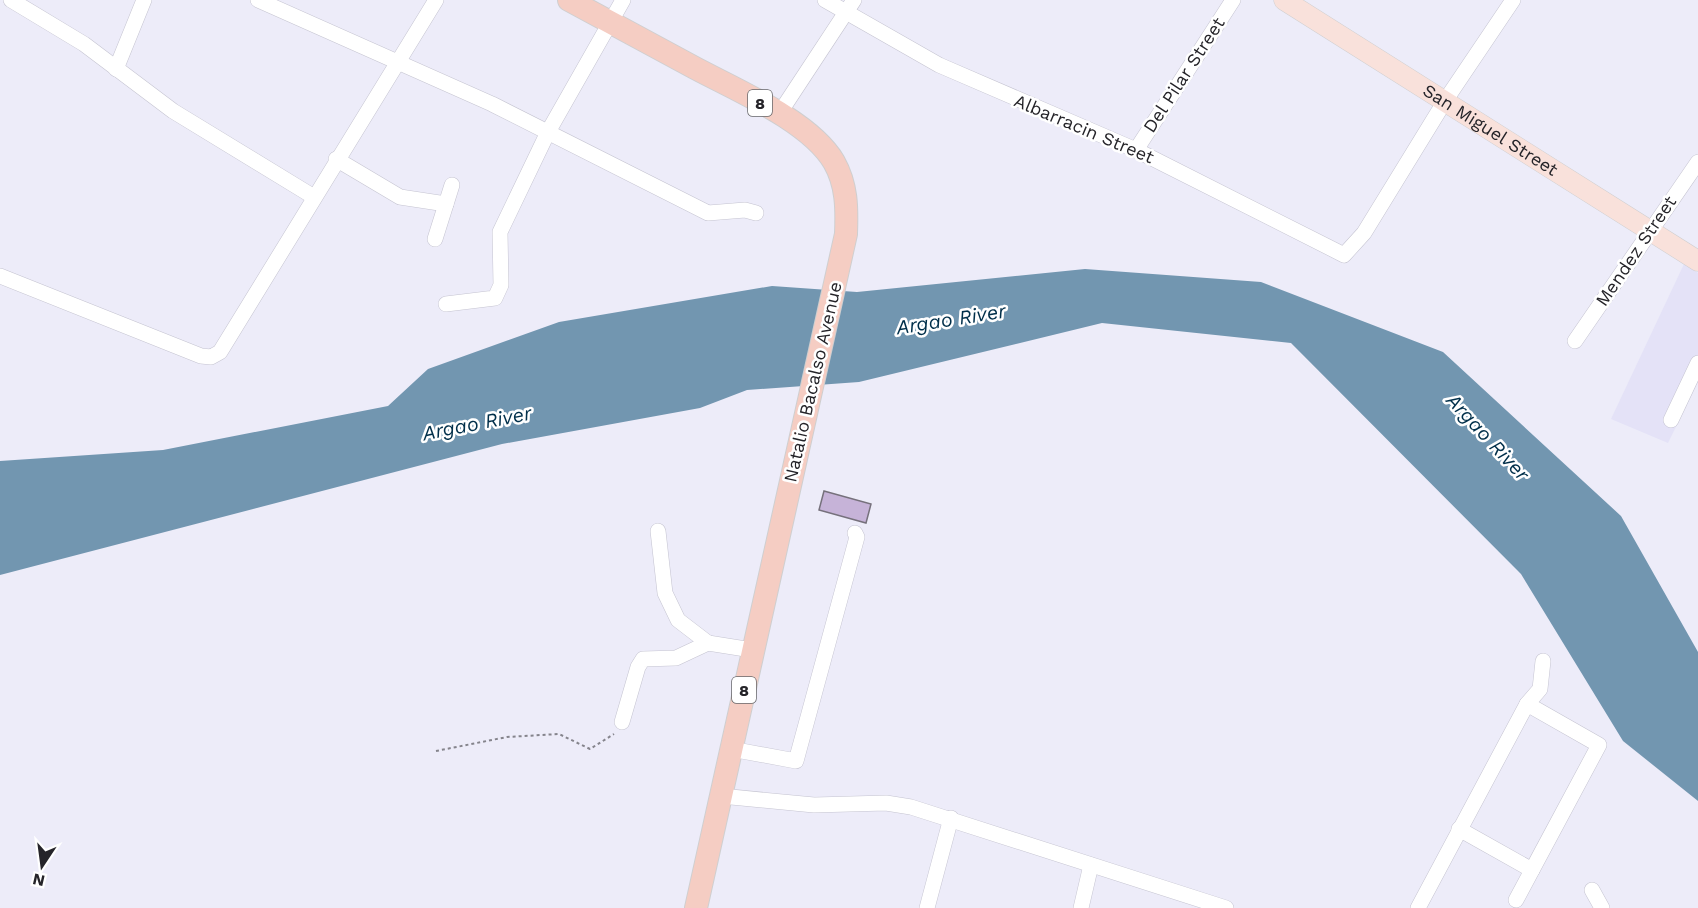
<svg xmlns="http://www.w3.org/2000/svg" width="1698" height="908" font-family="'Work Sans',sans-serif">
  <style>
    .built { fill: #e4e2f7 }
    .water { fill: #7296b0 }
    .building { fill: #c6b3d8; stroke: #76717c; stroke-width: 1.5 }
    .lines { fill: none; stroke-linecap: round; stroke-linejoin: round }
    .minor-casing { stroke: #c5c4d1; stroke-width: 16 }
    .major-casing { stroke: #cfcfd0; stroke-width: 21 }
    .highway-casing { stroke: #cfcfd0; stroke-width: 24 }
    .path { stroke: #85848c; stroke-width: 2; stroke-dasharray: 3 3; stroke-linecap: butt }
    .minor { stroke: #fff; stroke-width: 15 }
    .major { stroke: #f9e1db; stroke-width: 20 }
    .highway { stroke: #f5cdc3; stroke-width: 22 }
    .labels { text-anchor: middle; stroke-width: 5; stroke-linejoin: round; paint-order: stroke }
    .shield { fill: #fff; stroke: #666669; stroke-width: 1.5 }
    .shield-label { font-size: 16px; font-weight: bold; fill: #252429 }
    .street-label { font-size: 18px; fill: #252429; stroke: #fff }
    .water-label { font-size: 20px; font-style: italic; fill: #002f4a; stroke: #fff }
  </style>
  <rect width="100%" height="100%" fill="#edecf9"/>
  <!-- built -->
  <polygon class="built" points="1684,264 1698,273 1698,382 1668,443 1611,419"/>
  <!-- water -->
  <polygon class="water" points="1085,269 1261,282 1443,352 1621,516 1698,652 1698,801 1623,741 1521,574 1291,343 1102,323 859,382 747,390 700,408 502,444 0,575 0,461 163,450 388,406 428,369 559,322 772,286 857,292"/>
  <!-- building -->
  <polygon class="building" points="824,491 871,504 866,523 819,510"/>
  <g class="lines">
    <defs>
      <g id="minor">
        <polyline points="11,0 84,44 173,111 314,197"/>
        <polyline points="258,0 492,104 708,213 745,210 756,213"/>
        <polyline points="825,0 939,65 1136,150 1344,255 1364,233 1445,101 1513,0"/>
        <polyline points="116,69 144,0"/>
        <polyline points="779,114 854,0"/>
        <polyline points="1136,150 1233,0"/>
        <polyline points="336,159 400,197 446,204"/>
        <polyline points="435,239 452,185"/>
        <polyline points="0,276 201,356 211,357 220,352 436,0"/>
        <polyline points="446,304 495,298 501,285 500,232 548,132 623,0"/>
        <polyline points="1575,341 1698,162"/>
        <polyline points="1671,420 1698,363"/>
        <polyline points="658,531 665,593 678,620 708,643"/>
        <polyline points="622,722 638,667 643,659 676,658 708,643 752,650"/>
        <polyline points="731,749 796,761 857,537 855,533"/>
        <polyline points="721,796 814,805 886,803 911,807 1226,908"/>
        <polyline points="1459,829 1532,870"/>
        <polyline points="1592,890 1602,908"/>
        <polyline points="1516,900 1599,745 1527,704"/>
        <polyline points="927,908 951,818"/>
        <polyline points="1081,908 1091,865"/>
        <polyline points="1418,908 1527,704 1540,689 1543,661"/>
      </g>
      <g id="major">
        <path id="s1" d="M1284,0L1698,261"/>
      </g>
      <path id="highway" d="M569,0C611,23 653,45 695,68C736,90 810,121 834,162C847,185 847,208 846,234L696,908"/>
    </defs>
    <!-- minor casing -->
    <use href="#minor" class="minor-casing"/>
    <!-- major casing -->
    <use href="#major" class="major-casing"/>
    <!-- highway casing -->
    <use href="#highway" class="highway-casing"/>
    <!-- path -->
    <polyline class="path" points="436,751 507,737 559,734 590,749 614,734"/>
    <!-- minor -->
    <use href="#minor" class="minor"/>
    <!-- major -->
    <use href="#major" class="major"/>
    <!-- highway -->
    <use href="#highway" class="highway"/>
  </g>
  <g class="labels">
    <!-- shield labels -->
    <g class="shield">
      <rect x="748" y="90" width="24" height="26" rx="4.5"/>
      <rect x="732" y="677" width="24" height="26" rx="4.5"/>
    </g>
    <g class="shield-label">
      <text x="760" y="109">8</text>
      <text x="744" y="696">8</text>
    </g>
    <!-- street labels -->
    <g class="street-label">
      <text transform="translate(1184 75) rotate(-57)" y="6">Del Pilar Street</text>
      <text transform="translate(1084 129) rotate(23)" y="6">Albarracin Street</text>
      <text dy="6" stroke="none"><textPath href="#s1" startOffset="244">San Miguel Street</textPath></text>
      <text transform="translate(1636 251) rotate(-56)" y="6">Mendez Street</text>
      <text transform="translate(813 382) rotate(-77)" y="6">Natalio Bacalso Avenue</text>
    </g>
    <!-- water labels -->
    <g class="water-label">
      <text transform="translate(951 319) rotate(-9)" y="7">Argao River</text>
      <text transform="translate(477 423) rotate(-11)" y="7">Argao River</text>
      <text transform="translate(1488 437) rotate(47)" y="7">Argao River</text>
    </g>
  </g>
  <!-- north arrow -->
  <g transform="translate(42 866) rotate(193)" stroke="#ffffff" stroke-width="4.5" paint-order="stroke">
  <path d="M0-4.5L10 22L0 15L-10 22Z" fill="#252429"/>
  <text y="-9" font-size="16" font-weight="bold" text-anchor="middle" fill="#252429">N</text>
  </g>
</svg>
